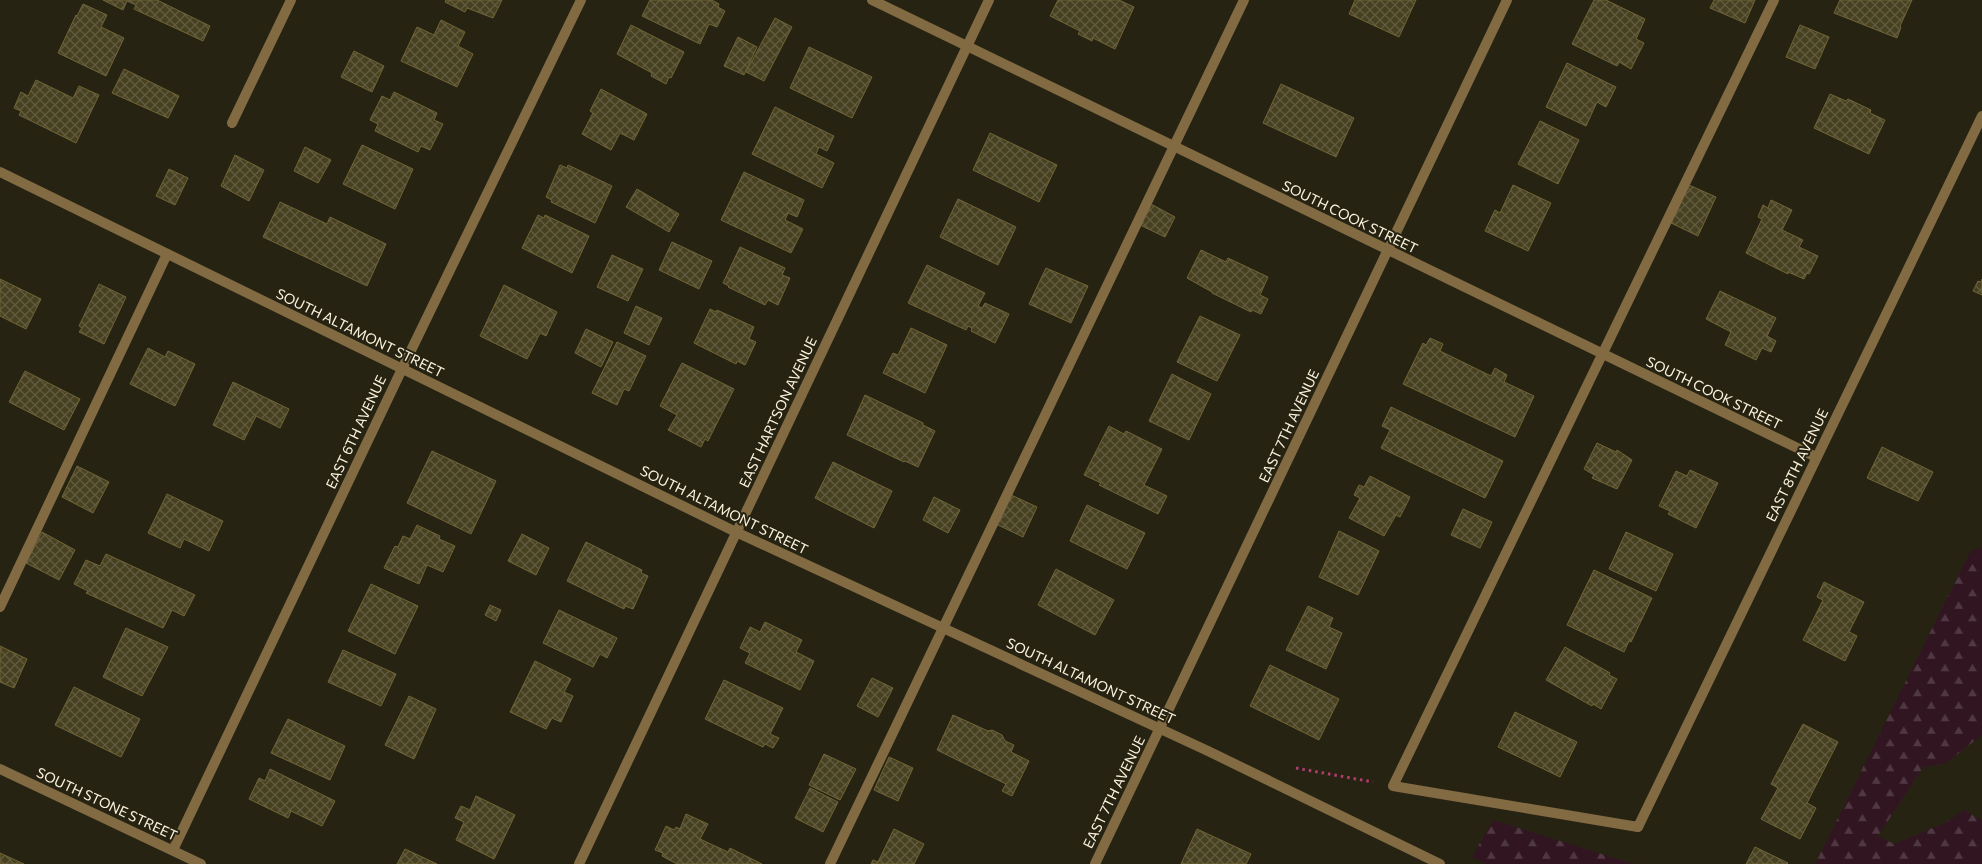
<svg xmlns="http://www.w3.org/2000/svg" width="1982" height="864" font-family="Commissioner,sans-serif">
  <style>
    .forest { fill: url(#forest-firs) }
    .building { fill: url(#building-cross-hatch); stroke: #706535 }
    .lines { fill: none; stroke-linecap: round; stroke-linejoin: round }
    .path { stroke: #b03c70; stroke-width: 3; stroke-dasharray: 2.5 4; stroke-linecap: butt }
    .service { stroke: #826b42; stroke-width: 10 }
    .minor { stroke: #826b42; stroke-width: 10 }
    .tertiary { stroke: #826b42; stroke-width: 10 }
    .labels { text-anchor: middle; stroke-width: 4; stroke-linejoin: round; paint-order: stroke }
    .street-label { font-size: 14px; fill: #fcf3dc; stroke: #272313 }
  </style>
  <defs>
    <pattern id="forest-firs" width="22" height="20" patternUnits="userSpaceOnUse" patternTransform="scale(1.25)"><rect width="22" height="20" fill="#311622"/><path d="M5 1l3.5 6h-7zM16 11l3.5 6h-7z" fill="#503842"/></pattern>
    <pattern id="building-cross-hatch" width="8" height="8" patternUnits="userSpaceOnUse" patternTransform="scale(1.25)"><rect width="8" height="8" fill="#474021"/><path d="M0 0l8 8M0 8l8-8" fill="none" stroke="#625c41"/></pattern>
  </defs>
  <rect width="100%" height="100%" fill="#272313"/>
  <!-- forest -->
  <g class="forest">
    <polygon points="1982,548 1982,735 1946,763 1923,767 1878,836 1894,844 1947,822 1964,810 1982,820 1982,864 1815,864 1971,550"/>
    <polygon points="1493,820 1634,864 1486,864 1472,857"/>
  </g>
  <!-- building -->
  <g class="building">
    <polygon points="103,0 157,0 210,26 203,41 134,9 136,5 127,1 123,10"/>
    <polygon points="446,0 502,0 493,18 467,8 465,12 445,2"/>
    <polygon points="650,0 712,0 719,4 718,7 725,11 717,27 709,24 700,44 642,16"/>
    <polygon points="1058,0 1119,0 1134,7 1115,49 1093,38 1092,41 1078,34 1080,31 1050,16"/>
    <polygon points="1355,0 1416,0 1399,37 1349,14"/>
    <polygon points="1594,0 1606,0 1645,19 1636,39 1644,43 1631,69 1619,62 1617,66 1572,44"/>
    <polygon points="1714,0 1755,0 1745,23 1710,8"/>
    <polygon points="1840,0 1912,0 1900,26 1901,27 1897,38 1834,13"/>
    <polygon points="83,4 107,15 101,27 124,38 106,76 58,53 76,15 77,16"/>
    <polygon points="775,18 792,27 764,81 746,72"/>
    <polygon points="441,20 465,32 458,46 473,54 457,87 401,61 417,27 434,35"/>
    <polygon points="631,25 684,52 671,78 669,77 666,84 651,76 652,73 617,54"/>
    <polygon points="1800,25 1829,37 1815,69 1786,57"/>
    <polygon points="738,37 757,47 744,75 724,66"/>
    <polygon points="809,47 872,77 852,118 790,88"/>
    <polygon points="354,51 384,66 372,92 341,77"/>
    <polygon points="1567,63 1616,87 1606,107 1597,102 1586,126 1546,107"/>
    <polygon points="124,69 179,96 168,118 112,93"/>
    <polygon points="36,80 73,98 79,86 99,95 76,143 19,115 21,111 14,108 21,92 28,96"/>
    <polygon points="1281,84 1354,118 1336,157 1263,123"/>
    <polygon points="601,89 647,114 634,140 620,133 611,150 582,134 593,113 590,111"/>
    <polygon points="394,92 437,113 434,120 443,124 430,150 421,146 418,152 375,131 378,124 370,120 382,96 390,100"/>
    <polygon points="1830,94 1846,101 1848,99 1871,110 1870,113 1885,120 1869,154 1814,128"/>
    <polygon points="775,107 834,136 827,151 819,147 816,154 834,163 822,188 752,154"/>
    <polygon points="1540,121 1579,140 1558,184 1518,164"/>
    <polygon points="990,133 1057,165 1039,202 973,170"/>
    <polygon points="362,145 413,169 395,209 343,184"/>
    <polygon points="305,147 331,160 318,183 294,171"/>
    <polygon points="235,155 264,170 249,201 221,186"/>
    <polygon points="560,165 567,168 568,165 612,186 595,223 551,202 552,200 546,197"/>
    <polygon points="169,169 188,178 175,205 156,196"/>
    <polygon points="744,172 804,200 797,217 788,213 785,220 803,229 791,253 721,220"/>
    <polygon points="1513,185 1551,203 1528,251 1485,231 1495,210 1500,213"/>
    <polygon points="1689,185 1716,197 1698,236 1671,223"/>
    <polygon points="637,189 679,214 669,232 626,207"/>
    <polygon points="958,199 1016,227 998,265 940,237"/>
    <polygon points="1771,200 1792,210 1782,230 1803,240 1799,247 1818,256 1809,274 1807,273 1804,279 1788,272 1788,274 1746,253 1762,219 1758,217 1763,205 1768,208"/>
    <polygon points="280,202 327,224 330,217 386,244 367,286 263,237"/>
    <polygon points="1151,204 1175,217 1165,237 1140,225"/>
    <polygon points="538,215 544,218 545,215 589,236 572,273 522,248"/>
    <polygon points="672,242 712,261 699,289 659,270"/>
    <polygon points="740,247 785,268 782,275 790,278 778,305 768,300 765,305 728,287 729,286 723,283"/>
    <polygon points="1201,250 1226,262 1228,258 1268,277 1260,295 1268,299 1261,314 1252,310 1251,312 1212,293 1212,292 1187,278"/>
    <polygon points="612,255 643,269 628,301 597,287"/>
    <polygon points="927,265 985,293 978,306 982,308 985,303 1009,314 995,343 971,331 972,328 968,326 966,330 908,303"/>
    <polygon points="1046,268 1088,286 1071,323 1029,304"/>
    <polygon points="0,279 41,299 26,329 0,316"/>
    <polygon points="1982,279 1982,295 1973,291 1978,281 1981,282"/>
    <polygon points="99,284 126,297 104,344 79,332 82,328 79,326"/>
    <polygon points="504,285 557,312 546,336 540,333 527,359 480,336"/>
    <polygon points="1720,291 1776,318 1767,336 1776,341 1771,352 1762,348 1756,360 1725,345 1731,332 1706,319"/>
    <polygon points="636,306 662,318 649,345 624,333"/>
    <polygon points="710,309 716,312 717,310 754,327 749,339 756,342 745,365 737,361 736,364 694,343"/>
    <polygon points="1200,316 1240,335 1217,381 1177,362"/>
    <polygon points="911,328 947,345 925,393 883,373 893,353 898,355"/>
    <polygon points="586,329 613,342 601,367 575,353"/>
    <polygon points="1430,338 1443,344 1440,351 1491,376 1495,368 1507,375 1504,382 1534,396 1515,437 1403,384 1423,343 1426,345"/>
    <polygon points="617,342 646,356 629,391 624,389 617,405 592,393"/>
    <polygon points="148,348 165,357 168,351 195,364 175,406 130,384"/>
    <polygon points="682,363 734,389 708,441 705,439 701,447 668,430 677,415 660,406"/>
    <polygon points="25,371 80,399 64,430 9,402"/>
    <polygon points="1172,374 1211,394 1189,440 1149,421"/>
    <polygon points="233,382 289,409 280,428 256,416 244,440 213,425"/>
    <polygon points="865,395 923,423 923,425 935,431 918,467 905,461 904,462 847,435"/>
    <polygon points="1391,407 1503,461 1485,498 1381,448 1390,430 1382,426"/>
    <polygon points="1109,426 1124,434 1126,431 1162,449 1144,485 1167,496 1158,514 1099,485 1101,483 1084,475"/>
    <polygon points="1597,443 1616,452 1617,450 1632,460 1617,489 1592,478 1594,475 1584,469"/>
    <polygon points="1882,447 1933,472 1918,501 1867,478"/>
    <polygon points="432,451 496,481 471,534 407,503"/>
    <polygon points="833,462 892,491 874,528 815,498"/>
    <polygon points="77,466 109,482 93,513 62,497"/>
    <polygon points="1690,470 1718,483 1696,528 1668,514 1670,511 1659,506 1676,471 1687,476"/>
    <polygon points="1370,476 1410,497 1400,517 1396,515 1384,536 1349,518 1360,498 1354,495 1359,485 1364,487"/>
    <polygon points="167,494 223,521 209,551 184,539 180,548 148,533"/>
    <polygon points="1009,494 1037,507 1023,537 996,524"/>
    <polygon points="934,497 960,510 948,533 923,520"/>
    <polygon points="1087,505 1145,533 1127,569 1070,541"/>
    <polygon points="1463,509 1492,522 1480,548 1451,535"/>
    <polygon points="417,525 440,536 439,539 455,546 443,572 427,565 419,584 384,568 395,546 398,547 403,536 410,539"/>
    <polygon points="1339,531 1379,551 1358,595 1319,577"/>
    <polygon points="42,532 75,550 59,580 26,563"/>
    <polygon points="1626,532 1673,554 1656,591 1609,569"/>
    <polygon points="522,534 549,548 536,575 508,561"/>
    <polygon points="586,542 642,570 641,573 648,576 633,609 625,606 624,609 567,581"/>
    <polygon points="106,554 195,595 184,616 172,610 163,628 86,593 88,591 74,584 86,560 100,566"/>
    <polygon points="1056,569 1114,600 1095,635 1038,605"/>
    <polygon points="1594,570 1652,598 1631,642 1629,641 1624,652 1567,625"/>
    <polygon points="1824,582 1864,602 1849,632 1857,636 1845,661 1803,640 1823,600 1817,597"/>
    <polygon points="371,584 418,606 395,654 348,631"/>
    <polygon points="490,605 501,610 496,621 485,615"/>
    <polygon points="1308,606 1333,618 1329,627 1342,633 1326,669 1286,650"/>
    <polygon points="559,610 617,638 607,658 600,654 593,667 543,643"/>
    <polygon points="765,622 802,640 796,652 814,661 800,690 745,663 750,653 740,648 750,627 760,632"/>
    <polygon points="126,628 168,647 142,696 103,677"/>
    <polygon points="0,646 27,659 14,688 0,682"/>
    <polygon points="1565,647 1610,673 1609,675 1617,679 1601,709 1593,704 1592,706 1546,680"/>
    <polygon points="343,650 396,674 381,706 328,682"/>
    <polygon points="535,661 571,679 564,692 573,696 561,722 552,718 546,729 510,712"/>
    <polygon points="1270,665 1339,699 1319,740 1250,706"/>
    <polygon points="872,678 893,688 878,717 857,706"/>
    <polygon points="724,680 783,708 770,734 779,738 773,748 765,744 763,747 705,719"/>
    <polygon points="74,687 140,719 121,757 55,725"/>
    <polygon points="409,696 436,709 414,759 385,745"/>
    <polygon points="1515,712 1577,742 1560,777 1498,747"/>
    <polygon points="953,715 988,731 992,730 1002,735 1005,741 1014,745 1011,752 1029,761 1012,796 1002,791 1006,784 937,750"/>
    <polygon points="288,719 345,746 330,780 271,753"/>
    <polygon points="1803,724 1838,742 1807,803 1816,808 1800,839 1761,819 1778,788 1771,784"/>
    <polygon points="824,754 856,769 840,800 809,785"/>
    <polygon points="889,757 913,768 898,801 874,790"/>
    <polygon points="270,769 335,801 322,826 291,811 288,818 249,799 259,778 265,781"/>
    <polygon points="810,788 838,802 823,832 795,818"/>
    <polygon points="476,796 515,815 494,859 456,840 464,822 455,818 461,806 470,810"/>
    <polygon points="686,814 708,824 700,839 728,852 730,848 762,864 677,864 662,856 663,853 655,850 666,826 674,830 676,827 680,829"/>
    <polygon points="894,829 924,844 914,864 871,864 873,860 878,862"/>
    <polygon points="1197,829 1251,854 1246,864 1181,864"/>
    <polygon points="1755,847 1788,863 1787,864 1746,864"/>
    <polygon points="405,849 437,864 397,864"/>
    <polygon points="0,853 24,864 0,864"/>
  </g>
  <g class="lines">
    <!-- path -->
    <polyline class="path" points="1296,768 1373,782"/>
    <!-- service -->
    <g class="service">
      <polyline points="232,123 291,0"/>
      <polyline points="0,607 167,254"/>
      <polyline points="1638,827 1393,786 1774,0"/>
      <polyline points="830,864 1244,0"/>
    </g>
    <!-- minor -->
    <g class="minor">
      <polyline points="872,0 1816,457"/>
      <polyline points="0,769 201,864"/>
      <polyline points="1638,827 1982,116"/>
      <polyline points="173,850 402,369 581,0"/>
      <polyline points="579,864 989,0"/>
      <polyline points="1095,864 1507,0"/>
    </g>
    <!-- tertiary -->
    <polyline class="tertiary" points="0,172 736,532 1208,751 1440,864"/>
  </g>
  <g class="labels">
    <!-- street labels -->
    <g class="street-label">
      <text transform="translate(1350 217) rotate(26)" y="5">SOUTH COOK STREET</text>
      <text transform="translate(360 333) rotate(26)" y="5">SOUTH ALTAMONT STREET</text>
      <text transform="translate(1714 393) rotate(26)" y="5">SOUTH COOK STREET</text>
      <text transform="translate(778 412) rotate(-65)" y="5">EAST HARTSON AVENUE</text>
      <text transform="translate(1289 426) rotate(-65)" y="5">EAST 7TH AVENUE</text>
      <text transform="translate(356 432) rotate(-65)" y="5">EAST 6TH AVENUE</text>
      <text transform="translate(1797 465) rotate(-64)" y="5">EAST 8TH AVENUE</text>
      <text transform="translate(724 510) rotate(26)" y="5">SOUTH ALTAMONT STREET</text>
      <text transform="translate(1091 681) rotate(25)" y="5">SOUTH ALTAMONT STREET</text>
      <text transform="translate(1114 792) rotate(-64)" y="5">EAST 7TH AVENUE</text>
      <text transform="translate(107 804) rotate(25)" y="5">SOUTH STONE STREET</text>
    </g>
  </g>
</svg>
